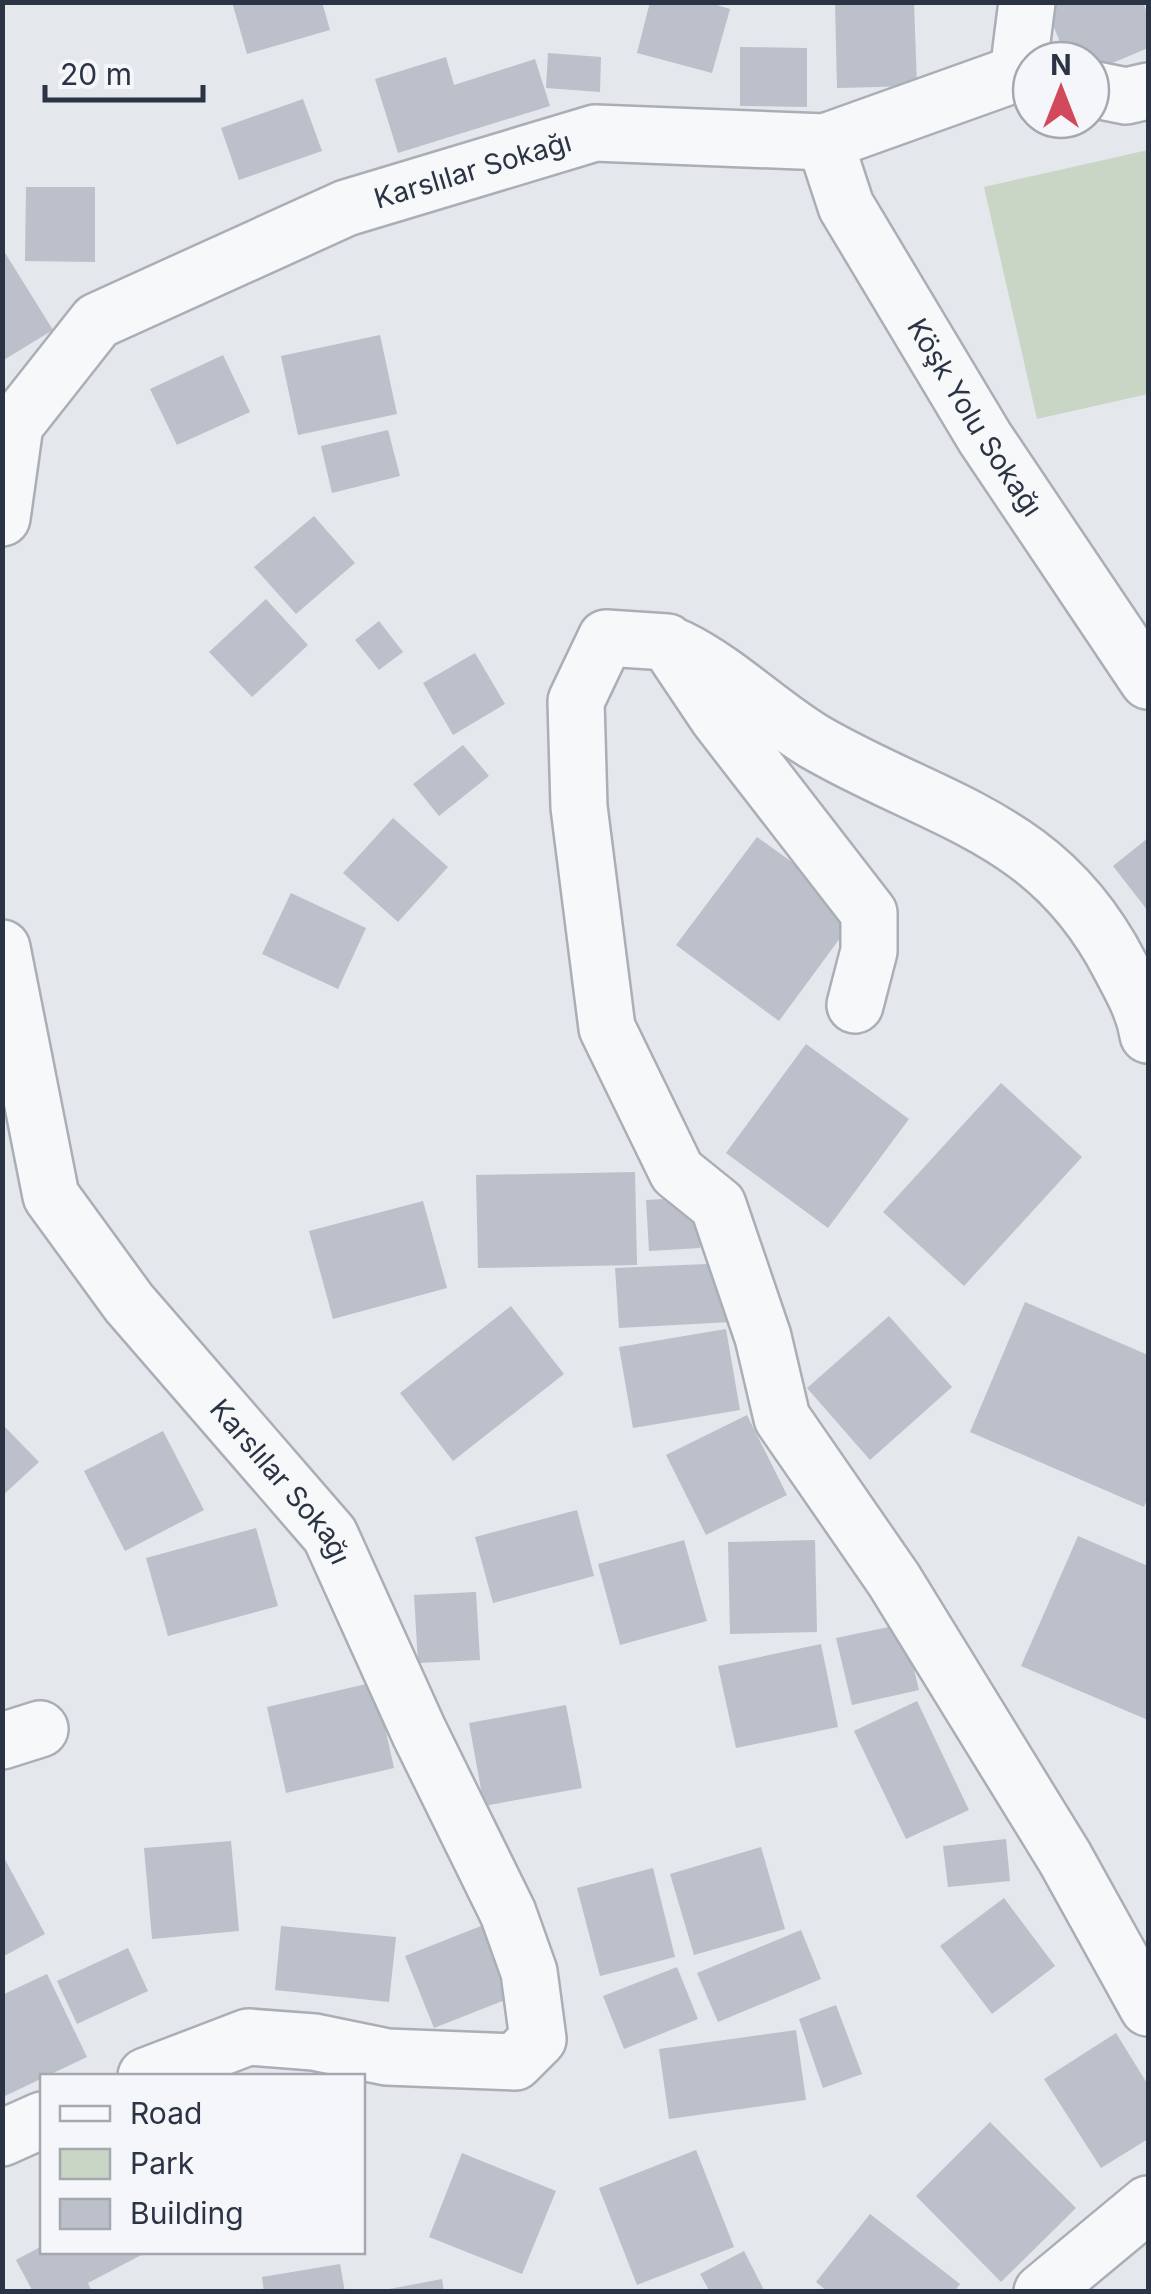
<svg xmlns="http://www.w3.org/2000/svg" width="1151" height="2294" font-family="Inter,sans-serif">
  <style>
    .green { fill: #c9d6c5 }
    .building { fill: #bbc0ca }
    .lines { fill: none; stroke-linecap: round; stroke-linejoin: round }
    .minor-casing { stroke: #a9aeb7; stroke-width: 60 }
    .minor { stroke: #f7f8fa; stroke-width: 55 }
    .labels { text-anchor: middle; stroke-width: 9; stroke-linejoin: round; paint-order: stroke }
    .street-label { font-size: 28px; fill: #2b3445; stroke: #f4f6f9 }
  </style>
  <rect width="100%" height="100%" fill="#e4e7ec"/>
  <!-- green -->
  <polygon class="green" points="1148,150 1148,394 1037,419 984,187"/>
  <!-- building -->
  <g class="building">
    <polygon points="232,2 322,2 330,30 247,54"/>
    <polygon points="650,2 707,2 730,9 712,73 637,53"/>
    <polygon points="835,2 914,2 917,86 837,88"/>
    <polygon points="1044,2 1143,2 1148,15 1148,48 1091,72 1091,60 1067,60"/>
    <polygon points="740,47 807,48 807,107 740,106"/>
    <polygon points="548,53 601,57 600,92 546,88"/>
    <polygon points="446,57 454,85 535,59 550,106 398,153 375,79"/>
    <polygon points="303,99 322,151 239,180 221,128"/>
    <polygon points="26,187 95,187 95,262 25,261"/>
    <polygon points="2,248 53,330 2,361"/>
    <polygon points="380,335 397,414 298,435 281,356"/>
    <polygon points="223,355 250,412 177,445 150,389"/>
    <polygon points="388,430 400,476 332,493 321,446"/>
    <polygon points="314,516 355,563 296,614 254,567"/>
    <polygon points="266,599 308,645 252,697 209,652"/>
    <polygon points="379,621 403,652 379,670 355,640"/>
    <polygon points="475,653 505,704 453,735 423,683"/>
    <polygon points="463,745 489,776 439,816 413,784"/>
    <polygon points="393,818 448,867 398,922 343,873"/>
    <polygon points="757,837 860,911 779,1021 676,945"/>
    <polygon points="1148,838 1148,911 1113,866"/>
    <polygon points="291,893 366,928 338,989 262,954"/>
    <polygon points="806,1044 909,1119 828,1228 726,1153"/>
    <polygon points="1001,1083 1082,1157 964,1286 883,1212"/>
    <polygon points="635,1172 637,1265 478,1268 476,1175"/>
    <polygon points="697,1197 700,1248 649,1251 646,1200"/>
    <polygon points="423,1201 447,1288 333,1319 309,1231"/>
    <polygon points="729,1263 732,1322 619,1328 615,1268"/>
    <polygon points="1025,1302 1148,1355 1148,1497 1144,1507 970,1432"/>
    <polygon points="511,1306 564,1374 453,1461 400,1393"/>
    <polygon points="889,1316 952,1387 870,1460 807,1388"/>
    <polygon points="726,1329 740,1410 633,1428 619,1347"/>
    <polygon points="747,1415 787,1495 706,1535 666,1455"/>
    <polygon points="2,1424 39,1462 2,1496"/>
    <polygon points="163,1431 204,1510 125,1551 84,1471"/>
    <polygon points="577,1510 594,1576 493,1603 475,1537"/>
    <polygon points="256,1528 278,1606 168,1636 146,1558"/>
    <polygon points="1078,1536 1148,1566 1148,1720 1021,1666"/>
    <polygon points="684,1540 707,1621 620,1645 598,1564"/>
    <polygon points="815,1540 817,1632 730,1634 728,1542"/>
    <polygon points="476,1592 480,1660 418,1663 414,1595"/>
    <polygon points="903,1624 919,1690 852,1705 836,1638"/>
    <polygon points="821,1644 838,1727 736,1748 718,1666"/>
    <polygon points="375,1682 394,1768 286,1793 267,1707"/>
    <polygon points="917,1701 969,1810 906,1839 854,1731"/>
    <polygon points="566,1705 582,1788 484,1806 469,1723"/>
    <polygon points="1006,1839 1010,1881 948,1887 943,1846"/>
    <polygon points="231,1841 239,1931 152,1939 144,1848"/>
    <polygon points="761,1847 785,1929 694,1955 670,1874"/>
    <polygon points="2,1854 45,1934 2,1957"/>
    <polygon points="653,1868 675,1957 600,1976 577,1888"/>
    <polygon points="1004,1898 1055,1966 992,2014 940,1946"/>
    <polygon points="486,1924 515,1996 434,2028 405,1956"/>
    <polygon points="281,1926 396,1937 389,2002 275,1990"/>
    <polygon points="801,1930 821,1979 718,2022 697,1973"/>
    <polygon points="128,1948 148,1991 77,2024 57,1981"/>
    <polygon points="677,1967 698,2019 624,2049 603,1996"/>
    <polygon points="47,1974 87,2057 5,2096 2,1995"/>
    <polygon points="836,2005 862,2074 823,2088 799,2019"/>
    <polygon points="796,2030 806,2100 669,2119 659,2049"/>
    <polygon points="1116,2033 1148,2085 1148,2139 1101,2168 1044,2079"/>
    <polygon points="990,2122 1076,2208 1001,2282 916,2196"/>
    <polygon points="696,2150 734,2247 637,2285 599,2188"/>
    <polygon points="462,2153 556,2191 522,2274 429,2237"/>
    <polygon points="870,2214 960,2284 954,2292 828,2292 816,2282"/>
    <polygon points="42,2246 42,2252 147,2252 88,2283 92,2292 33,2292 16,2260"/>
    <polygon points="744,2251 765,2292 710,2292 700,2274"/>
    <polygon points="340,2264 345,2292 264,2292 262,2277"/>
    <polygon points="442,2279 444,2292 384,2292 384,2290"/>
  </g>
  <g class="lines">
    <defs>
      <g id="minor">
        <polyline points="1091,89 1126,96 1148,91"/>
        <path id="s1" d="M825,142L846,206L985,438L1148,681"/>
        <path id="s2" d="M2,518L15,425L97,321L346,208L595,133L825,142L1018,73L1027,2"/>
        <path d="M678,648C729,673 767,713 815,742C938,813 1048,826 1120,966C1132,989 1144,1009 1148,1035"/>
        <path id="s3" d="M2,948L51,1196L129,1303L330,1535L419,1732L508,1913L529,1972L538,2039L515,2062L387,2057L314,2042L248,2037L146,2076"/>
        <polyline points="855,1005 869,951 869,913 718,718 667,642 606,638 576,701 579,807 607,1028 677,1172 718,1205 763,1337 782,1418 894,1580 1065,1858 1148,2008"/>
        <polyline points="2,1741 40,1729"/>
        <polyline points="2,2138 42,2120"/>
        <polyline points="1042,2292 1148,2204"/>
      </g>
    </defs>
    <!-- minor casing -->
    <use href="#minor" class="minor-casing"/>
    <!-- minor -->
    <use href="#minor" class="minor"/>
  </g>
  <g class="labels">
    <!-- street labels -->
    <g class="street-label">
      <text dy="10" stroke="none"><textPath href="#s2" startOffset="632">Karslılar Sokağı</textPath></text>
      <text dy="10" stroke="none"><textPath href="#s1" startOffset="315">Köşk Yolu Sokağı</textPath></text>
      <text dy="10" stroke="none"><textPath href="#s3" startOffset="620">Karslılar Sokağı</textPath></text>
    </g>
  </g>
  <!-- border -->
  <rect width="1151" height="2294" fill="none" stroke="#2b3445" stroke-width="10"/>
  <!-- legend -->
  <rect x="40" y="2074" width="325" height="180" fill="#f4f6f9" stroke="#a4a8b1" stroke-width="2.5"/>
  <rect x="60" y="2106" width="50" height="15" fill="#f7f8fa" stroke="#a4a8b1" stroke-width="2.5"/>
  <text x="130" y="2124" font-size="30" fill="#2b3445">Road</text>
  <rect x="60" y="2149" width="50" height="30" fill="#c9d6c5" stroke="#a4a8b1" stroke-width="2.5"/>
  <text x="130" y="2174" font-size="30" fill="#2b3445">Park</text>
  <rect x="60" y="2199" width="50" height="30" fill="#bbc0ca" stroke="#a4a8b1" stroke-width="2.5"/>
  <text x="130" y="2224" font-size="30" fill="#2b3445">Building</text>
  <!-- north arrow -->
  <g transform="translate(1061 90)"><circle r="48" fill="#f4f6f9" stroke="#a4a8b1" stroke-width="2.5"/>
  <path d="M0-8L18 38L0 25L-18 38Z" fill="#d1495b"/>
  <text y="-15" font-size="28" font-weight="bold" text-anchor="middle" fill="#2b3445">N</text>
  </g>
  <!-- scale -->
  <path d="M45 85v15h158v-15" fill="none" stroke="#2b3445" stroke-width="5"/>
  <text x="60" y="85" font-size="30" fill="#2b3445" stroke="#f4f6f9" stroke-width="8" paint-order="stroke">20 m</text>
</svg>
